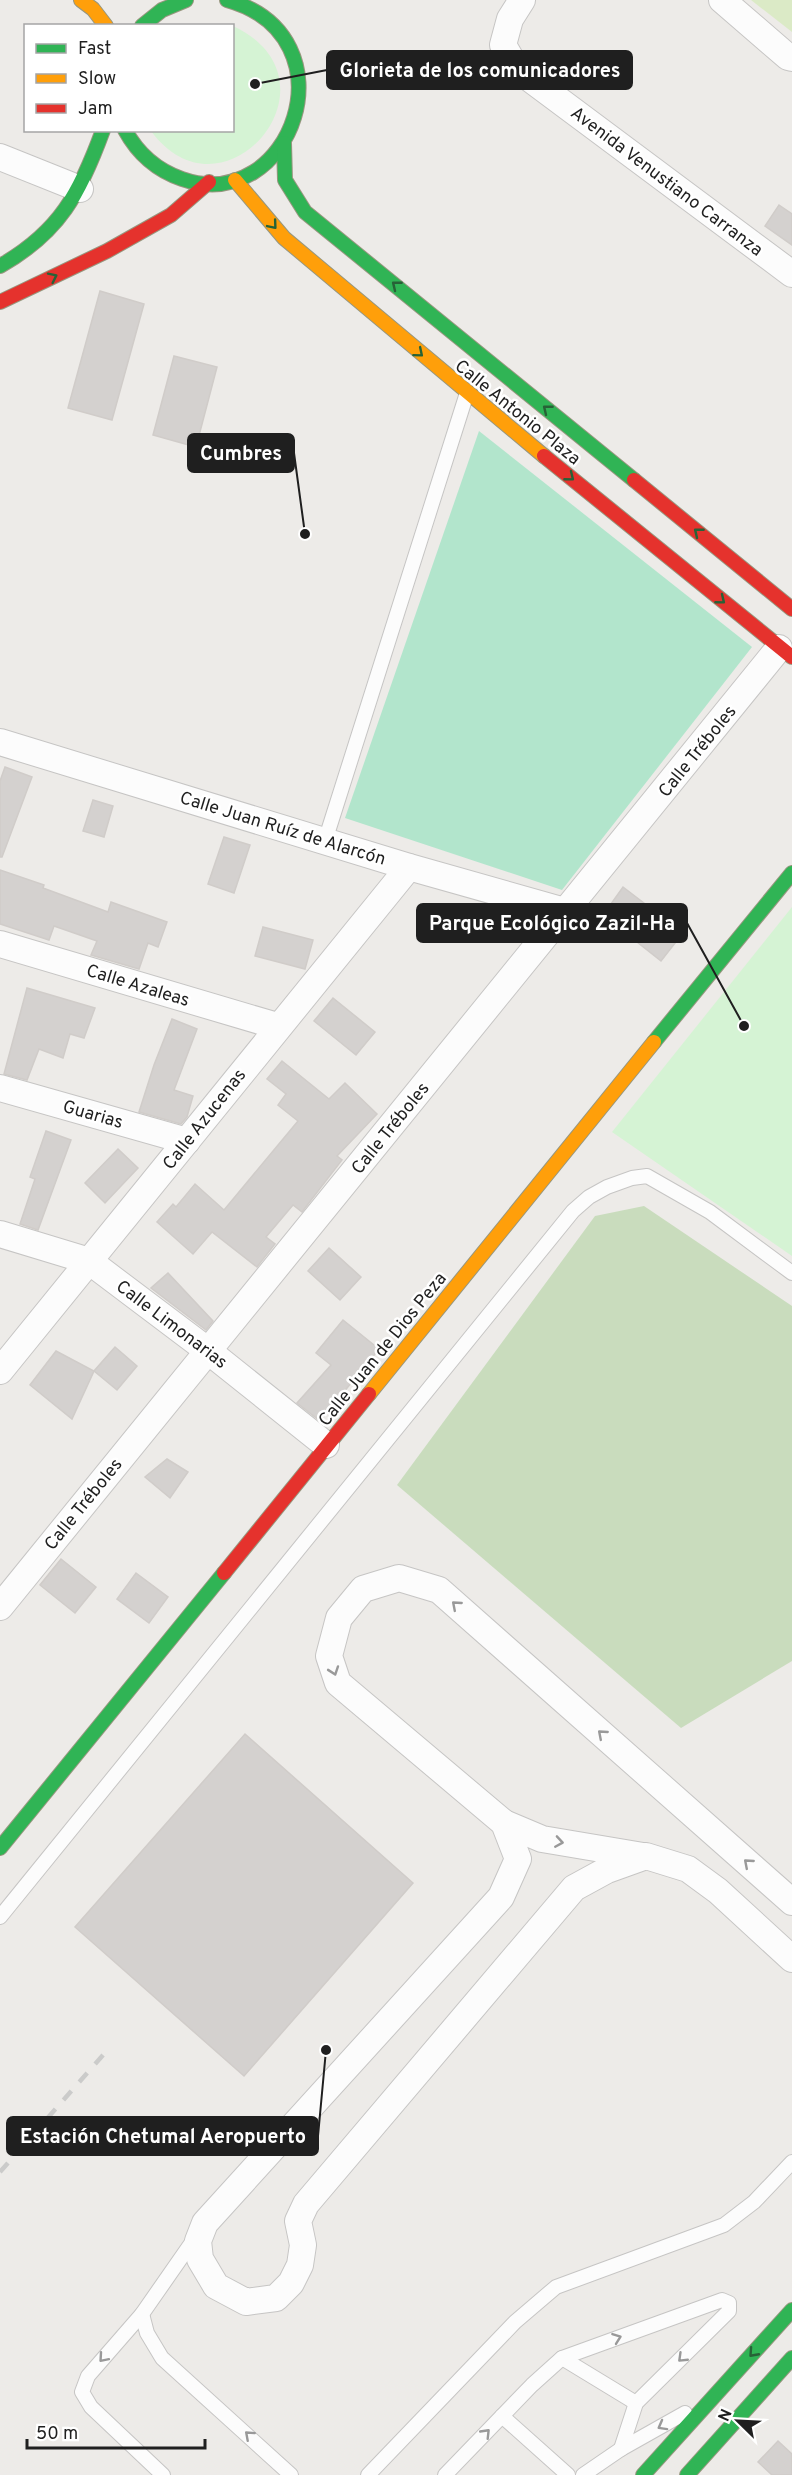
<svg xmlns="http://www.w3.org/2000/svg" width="792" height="2475" font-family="Overpass,sans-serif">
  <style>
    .grass { fill: #dbeac6 }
    .forest { fill: #c9dcbd }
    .park { fill: #d5f3d4 }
    .pitch { fill: #b2e5cc }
    .building { fill: #d4d1cf; stroke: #d0ccc9; stroke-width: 1.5 }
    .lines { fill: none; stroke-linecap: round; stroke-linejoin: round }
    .lane-casing { stroke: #c6c5c4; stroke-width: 16 }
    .street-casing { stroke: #c6c5c4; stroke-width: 28 }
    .fast-casing { stroke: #97977f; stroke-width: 16 }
    .slow-casing { stroke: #97977f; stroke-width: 16 }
    .jam-casing { stroke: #97977f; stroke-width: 16 }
    .lane { stroke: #fcfcfc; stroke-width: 14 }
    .street { stroke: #fcfcfc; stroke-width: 26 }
    .fast { stroke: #30b455; stroke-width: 14 }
    .slow { stroke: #ff9f0a; stroke-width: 14 }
    .jam { stroke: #e5322d; stroke-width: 14 }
    .rail { stroke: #cbcbca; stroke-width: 4.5; stroke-dasharray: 12 12; stroke-linecap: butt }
    .oneway { stroke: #276237 }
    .oneway2 { stroke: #999 }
    .labels { text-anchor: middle; stroke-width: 5; stroke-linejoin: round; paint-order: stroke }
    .street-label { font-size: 18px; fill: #1f1f1f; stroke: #fff }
    .leader { fill: none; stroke: #1f1f1f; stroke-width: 2 }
    .callout-dot { fill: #1f1f1f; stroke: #fff; stroke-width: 2 }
    .callout { fill: #1f1f1f; stroke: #1f1f1f; stroke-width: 2 }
    .callout-label { font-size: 20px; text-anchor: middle; font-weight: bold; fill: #fff }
  </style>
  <rect width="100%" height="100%" fill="#edebe8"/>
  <!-- grass -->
  <polygon class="grass" points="751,0 792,0 792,32"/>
  <!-- forest -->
  <polygon class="forest" points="644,1206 792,1306 792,1661 681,1728 397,1485 595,1216"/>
  <!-- park -->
  <g class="park">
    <path d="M233,26C349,80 224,230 151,131L232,130Z"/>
    <polygon points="792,907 792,1256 612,1132"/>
  </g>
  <!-- pitch -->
  <polygon class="pitch" points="479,431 752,647 562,890 345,818"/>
  <!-- building -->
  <g class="building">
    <polygon points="779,205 792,214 792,245 765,226"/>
    <polygon points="100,291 144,304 112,420 68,408"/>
    <polygon points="174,356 217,367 196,447 153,435"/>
    <polygon points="5,767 32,777 2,857 0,857 0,781"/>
    <polygon points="93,800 113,806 104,837 83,831"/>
    <polygon points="224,837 250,845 234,893 208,884"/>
    <polygon points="0,870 44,885 43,888 108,912 111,902 167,922 158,947 148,943 139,969 91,955 97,941 54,926 49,940 0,924"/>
    <polygon points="623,887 683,933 661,961 603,915"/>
    <polygon points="263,927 313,940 305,969 255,956"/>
    <polygon points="27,988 95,1008 84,1038 70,1034 63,1058 39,1049 27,1080 4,1074"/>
    <polygon points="333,998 375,1032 356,1055 314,1021"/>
    <polygon points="172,1019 197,1029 174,1090 193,1096 187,1117 181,1124 139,1112 154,1065"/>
    <polygon points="282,1061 329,1099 345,1083 377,1114 337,1156 342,1160 302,1212 293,1205 266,1237 275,1244 257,1267 212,1232 193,1254 157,1222 173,1204 176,1207 195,1184 224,1210 298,1121 278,1105 286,1094 267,1079"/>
    <polygon points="46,1131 71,1140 38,1230 20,1224 35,1179 30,1177"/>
    <polygon points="118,1149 138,1168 105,1203 85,1183"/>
    <polygon points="329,1248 361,1277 340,1300 308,1271"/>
    <polygon points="168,1273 213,1321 206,1330 151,1288"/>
    <polygon points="343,1320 379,1349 320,1421 297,1403 331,1365 316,1353"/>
    <polygon points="115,1347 137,1366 117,1390 94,1371"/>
    <polygon points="56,1351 94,1371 72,1419 30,1385"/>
    <polygon points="167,1459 188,1472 170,1498 145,1477"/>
    <polygon points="61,1559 96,1587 75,1613 40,1585"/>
    <polygon points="136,1573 168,1597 149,1623 117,1599"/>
    <polygon points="245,1734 413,1883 244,2076 75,1927"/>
    <polygon points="778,2441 792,2454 792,2475 772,2475 758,2462"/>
  </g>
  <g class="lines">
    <defs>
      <g id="lane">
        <polyline points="325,841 467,393"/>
        <polyline points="0,1917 573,1211 589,1197 607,1187 632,1178 647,1176 710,1212 792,1273"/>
        <polyline points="142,2314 147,2333 162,2358 291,2475"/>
        <polyline points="562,2358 636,2403"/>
        <polyline points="502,2416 568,2475"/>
        <polyline points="163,2475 91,2407 82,2392 88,2376 142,2314 197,2235"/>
        <polyline points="368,2475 515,2322 556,2287 724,2225 754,2202 792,2162"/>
        <polyline points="445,2475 532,2385 562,2358 722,2300 729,2303 729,2311 636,2403 621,2449"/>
        <polyline points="583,2475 621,2449 685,2413"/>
      </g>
      <g id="street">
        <polyline points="522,0 510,19 503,45 517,69 792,274"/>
        <polyline points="722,0 788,57 792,58"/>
        <polyline points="0,157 80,189"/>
        <polyline points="0,742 409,867 568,912"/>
        <polyline points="0,944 277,1026"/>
        <polyline points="0,1088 187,1141"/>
        <polyline points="0,1234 89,1261 207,1350 326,1445"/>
        <polyline points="0,1371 409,867"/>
        <path d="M0,1607C259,1286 522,969 779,648"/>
        <polyline points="504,1823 542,1839 643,1856"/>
        <polyline points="792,1902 439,1590 399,1578 363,1589 339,1618 329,1656 338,1683 504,1823 518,1859 501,1897 205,2223 198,2241 200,2259 216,2286 246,2302 276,2298 291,2283 300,2265 303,2245 298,2221 306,2204 574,1888 607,1870 646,1856 688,1869 718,1891 792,1959"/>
      </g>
      <g id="fast">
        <polyline points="142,26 162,10 186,0"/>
        <path d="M125,130C138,154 156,170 182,179C292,217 356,36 227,0"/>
        <polyline points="284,143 285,180 305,212 634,480"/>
        <path d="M0,266C60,232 80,193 103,130"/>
        <polyline points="654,1042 792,873"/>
        <polyline points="0,1848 224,1573"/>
        <polyline points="643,2475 792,2310"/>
        <polyline points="687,2475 792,2358"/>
      </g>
      <g id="slow">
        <polyline points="81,0 93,9 106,26"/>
        <polyline points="235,180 284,238 544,456"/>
        <polyline points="369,1394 654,1042"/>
      </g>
      <g id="jam">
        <polyline points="0,302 107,251 171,215 209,182"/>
        <polyline points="544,456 792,657"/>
        <polyline points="634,480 792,609"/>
        <polyline points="224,1573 369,1394"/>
      </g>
    </defs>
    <!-- lane casing -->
    <use href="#lane" class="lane-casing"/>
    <!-- street casing -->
    <use href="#street" class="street-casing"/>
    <!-- fast casing -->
    <use href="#fast" class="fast-casing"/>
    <!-- slow casing -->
    <use href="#slow" class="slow-casing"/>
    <!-- jam casing -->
    <use href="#jam" class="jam-casing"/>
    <!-- lane -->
    <use href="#lane" class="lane"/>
    <!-- street -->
    <use href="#street" class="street"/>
    <!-- fast -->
    <use href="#fast" class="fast"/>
    <!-- slow -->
    <use href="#slow" class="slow"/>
    <!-- jam -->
    <use href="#jam" class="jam"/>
    <!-- rail -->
    <polyline class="rail" points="0,2172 110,2047"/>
  </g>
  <!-- one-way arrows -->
  <defs><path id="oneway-chevron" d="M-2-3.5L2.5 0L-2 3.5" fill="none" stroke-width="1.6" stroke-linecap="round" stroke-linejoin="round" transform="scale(1.5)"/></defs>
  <g class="oneway">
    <use href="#oneway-chevron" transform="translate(273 225) rotate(50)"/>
    <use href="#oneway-chevron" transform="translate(53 277) rotate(-26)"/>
    <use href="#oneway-chevron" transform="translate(396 285) rotate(-141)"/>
    <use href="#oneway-chevron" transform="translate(419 353) rotate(40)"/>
    <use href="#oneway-chevron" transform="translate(547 409) rotate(-141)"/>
    <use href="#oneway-chevron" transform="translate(570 477) rotate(39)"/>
    <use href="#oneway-chevron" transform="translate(698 532) rotate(-141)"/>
    <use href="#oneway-chevron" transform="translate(721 600) rotate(39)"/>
    <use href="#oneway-chevron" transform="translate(753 2353) rotate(132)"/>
  </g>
  <g class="oneway2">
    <use href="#oneway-chevron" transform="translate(456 1605) rotate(-139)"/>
    <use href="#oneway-chevron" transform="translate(334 1671) rotate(71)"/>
    <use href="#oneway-chevron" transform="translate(602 1734) rotate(-139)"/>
    <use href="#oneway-chevron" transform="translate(559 1842) rotate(9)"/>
    <use href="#oneway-chevron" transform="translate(748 1863) rotate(-139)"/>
    <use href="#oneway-chevron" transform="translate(617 2338) rotate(-20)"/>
    <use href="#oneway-chevron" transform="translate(103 2358) rotate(131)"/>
    <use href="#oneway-chevron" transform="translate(682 2358) rotate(136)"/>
    <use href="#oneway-chevron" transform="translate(662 2426) rotate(151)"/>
    <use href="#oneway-chevron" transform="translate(486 2433) rotate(-46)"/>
    <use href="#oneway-chevron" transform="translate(249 2435) rotate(-138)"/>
  </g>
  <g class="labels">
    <!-- street labels -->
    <g class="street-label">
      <text transform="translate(667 181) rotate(37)" y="6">Avenida Venustiano Carranza</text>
      <text transform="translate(518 412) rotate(39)" y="6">Calle Antonio Plaza</text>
      <text transform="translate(697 751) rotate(-51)" y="6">Calle Tréboles</text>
      <text transform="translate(283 828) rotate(17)" y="6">Calle Juan Ruíz de Alarcón</text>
      <text transform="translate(138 985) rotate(17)" y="6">Calle Azaleas</text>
      <text transform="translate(93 1114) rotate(16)" y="6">Guarias</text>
      <text transform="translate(204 1119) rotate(-52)" y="6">Calle Azucenas</text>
      <text transform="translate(390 1128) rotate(-51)" y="6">Calle Tréboles</text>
      <text transform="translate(172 1324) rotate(37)" y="6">Calle Limonarias</text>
      <text transform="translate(382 1349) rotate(-51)" y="6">Calle Juan de Dios Peza</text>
      <text transform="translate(83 1504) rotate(-51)" y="6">Calle Tréboles</text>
    </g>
  </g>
  <!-- callouts -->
  <path class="leader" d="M255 84L327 70M305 534L294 453M744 1026L687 923M326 2050L318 2136"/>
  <g class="callout-dot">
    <circle cx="255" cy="84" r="6"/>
    <circle cx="305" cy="534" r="6"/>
    <circle cx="744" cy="1026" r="6"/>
    <circle cx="326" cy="2050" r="6"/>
  </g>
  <g class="callout">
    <rect x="327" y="51" width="305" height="38" rx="6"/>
    <rect x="188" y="434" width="106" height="38" rx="6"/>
    <rect x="417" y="904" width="270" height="38" rx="6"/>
    <rect x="7" y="2117" width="311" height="38" rx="6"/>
  </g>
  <g class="callout-label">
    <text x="480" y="77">Glorieta de los comunicadores</text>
    <text x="241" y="460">Cumbres</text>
    <text x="552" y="930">Parque Ecológico Zazil-Ha</text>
    <text x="163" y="2143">Estación Chetumal Aeropuerto</text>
  </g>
  <!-- legend -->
  <rect x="24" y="24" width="210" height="108" fill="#ffffff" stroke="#a5a5a5" stroke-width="1.5"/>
  <rect x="36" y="44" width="30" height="9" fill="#30b455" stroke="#a5a5a5" stroke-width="1.5"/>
  <text x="78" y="54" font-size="18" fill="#1f1f1f">Fast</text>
  <rect x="36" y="74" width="30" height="9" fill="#ff9f0a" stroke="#a5a5a5" stroke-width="1.5"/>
  <text x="78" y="84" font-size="18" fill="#1f1f1f">Slow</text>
  <rect x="36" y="104" width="30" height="9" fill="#e5322d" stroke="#a5a5a5" stroke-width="1.5"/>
  <text x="78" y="114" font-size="18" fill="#1f1f1f">Jam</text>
  <!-- north arrow -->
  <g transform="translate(738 2421) rotate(294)" stroke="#ffffff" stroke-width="4.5" paint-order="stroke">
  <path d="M0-4.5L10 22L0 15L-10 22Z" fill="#1f1f1f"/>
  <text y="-9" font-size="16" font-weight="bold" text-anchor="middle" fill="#1f1f1f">N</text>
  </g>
  <!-- scale -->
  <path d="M27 2439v9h178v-9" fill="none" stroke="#1f1f1f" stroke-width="3"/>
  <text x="36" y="2439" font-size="18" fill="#1f1f1f" stroke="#ffffff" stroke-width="4.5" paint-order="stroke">50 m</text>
</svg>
